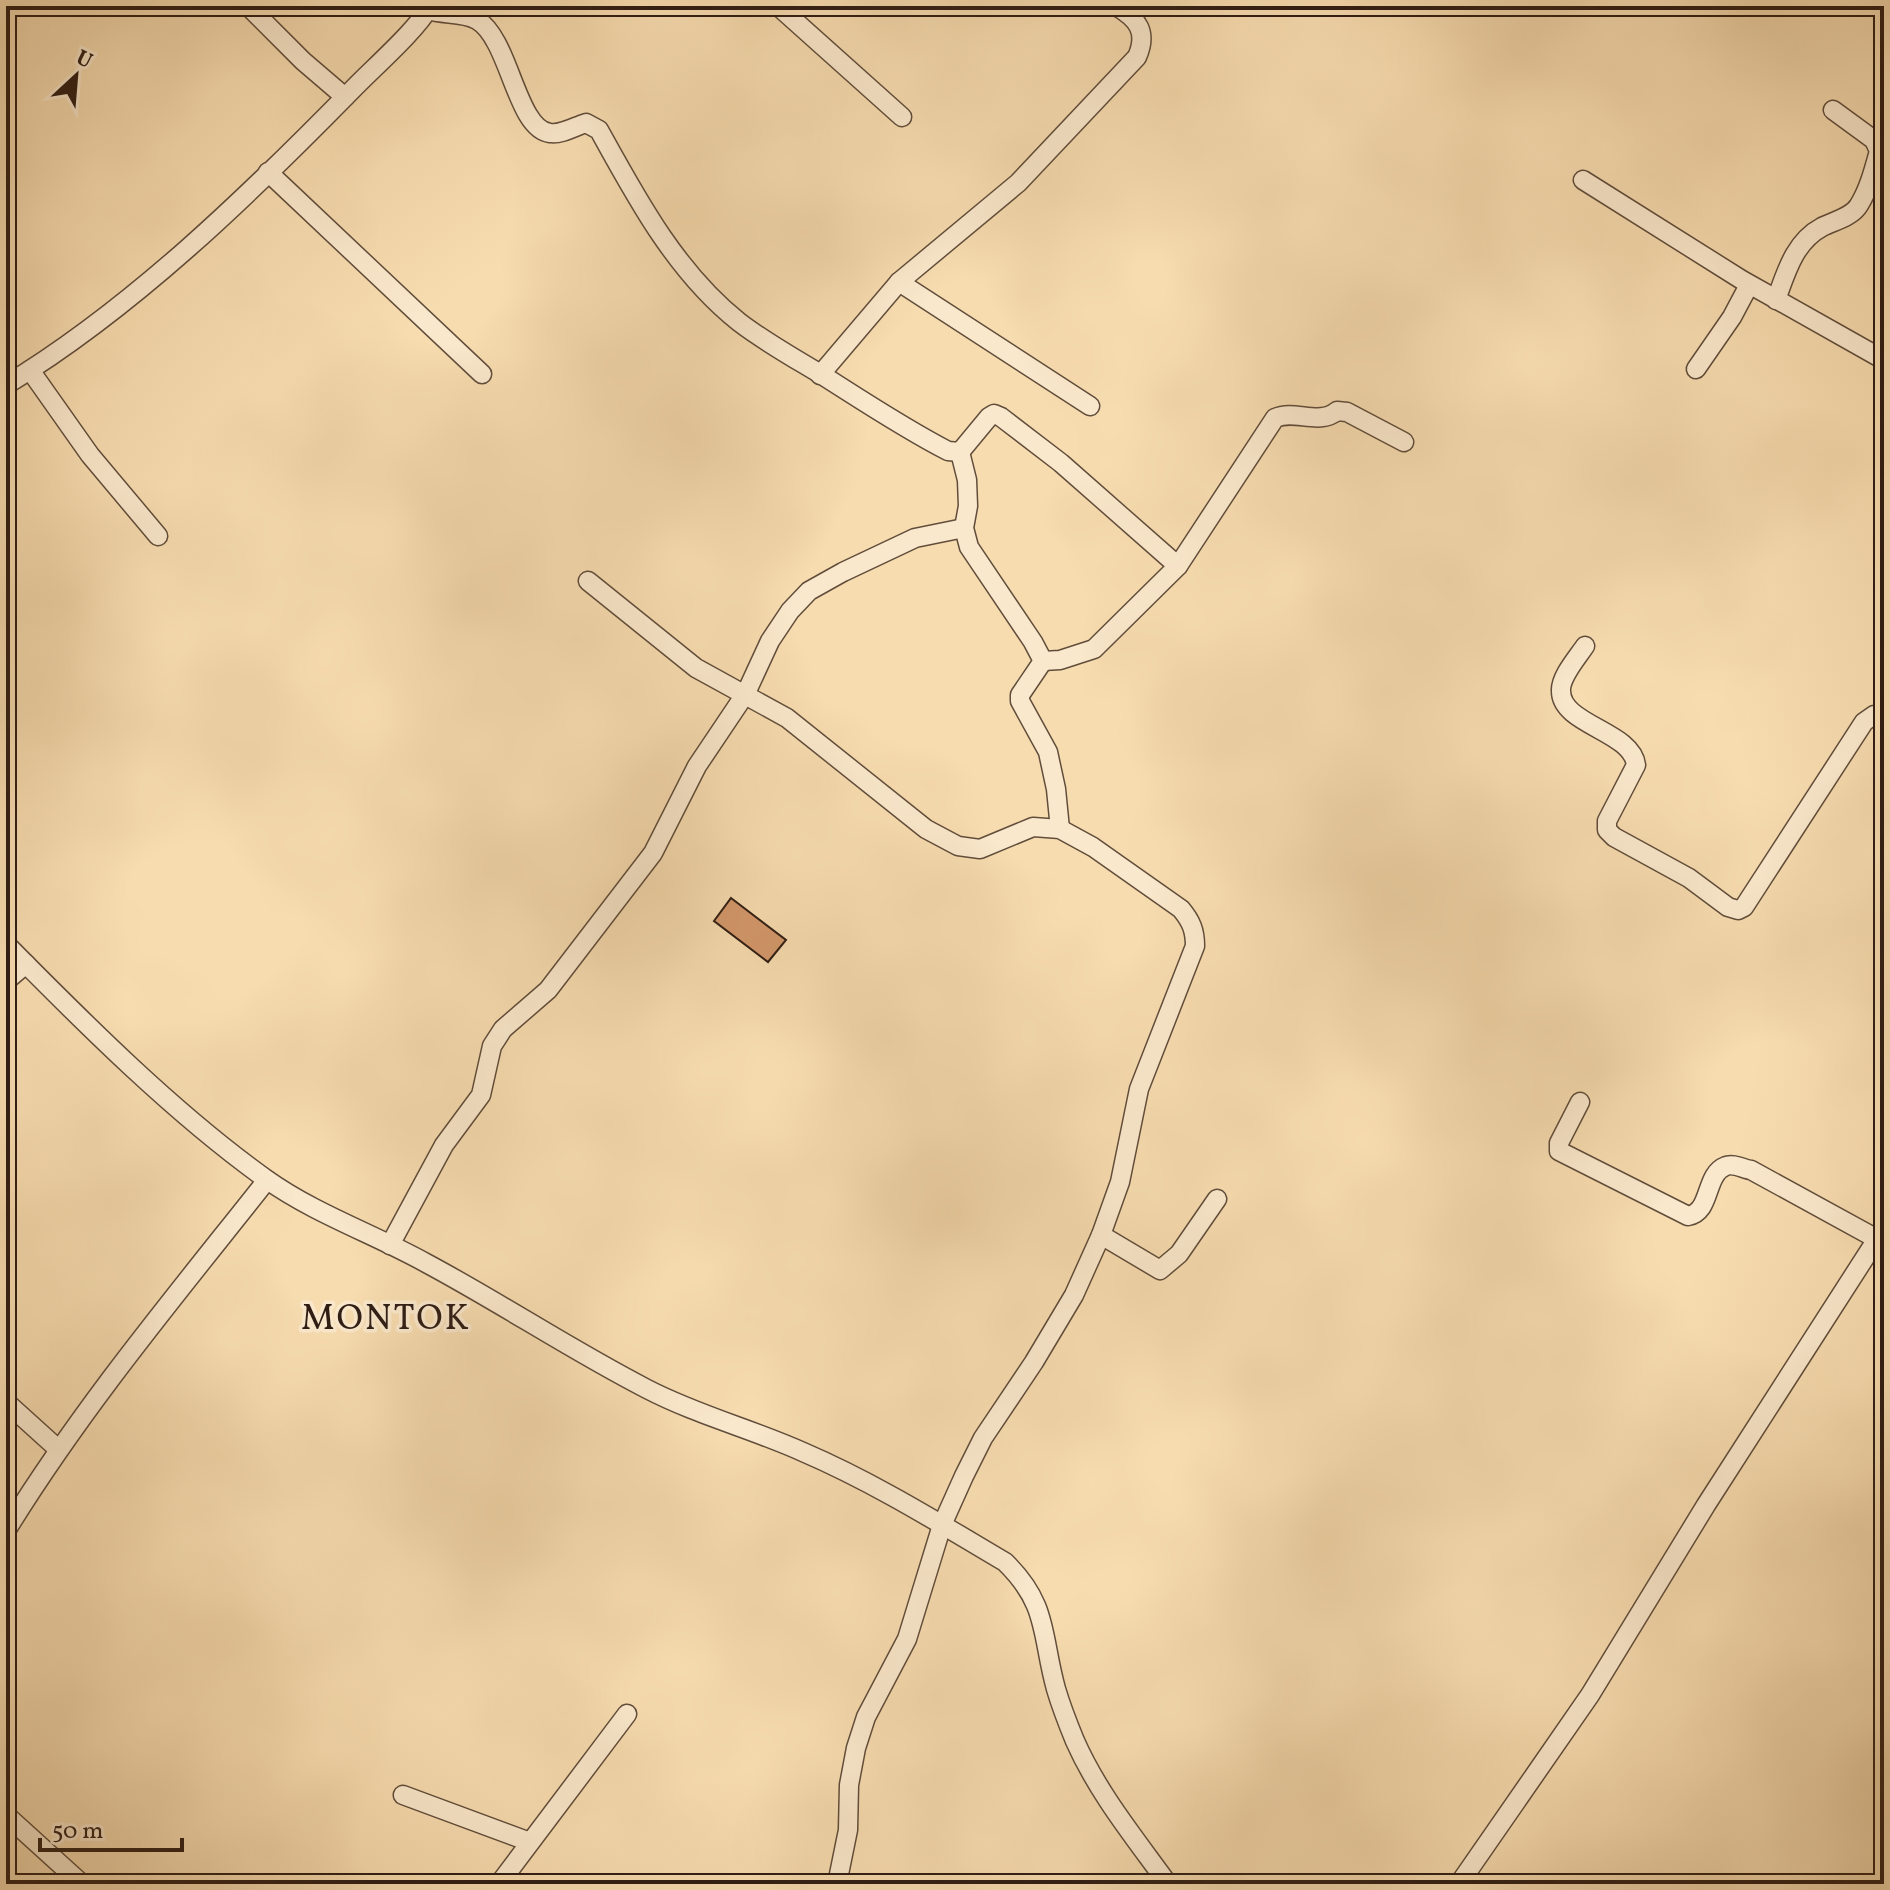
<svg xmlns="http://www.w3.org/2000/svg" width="1890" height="1890" font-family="Vollkorn,serif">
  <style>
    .building { fill: #d4986b; stroke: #2f1d14; stroke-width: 2 }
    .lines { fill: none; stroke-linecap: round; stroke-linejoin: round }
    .minor-casing { stroke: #614d3b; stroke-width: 21 }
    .minor { stroke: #fae8cc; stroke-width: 18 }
    .labels { text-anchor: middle; stroke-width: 7; stroke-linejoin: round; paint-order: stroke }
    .quarter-label { font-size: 36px; letter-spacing: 2px; fill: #2f1d14; stroke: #fae8cc }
  </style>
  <rect width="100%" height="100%" fill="#f7dcb0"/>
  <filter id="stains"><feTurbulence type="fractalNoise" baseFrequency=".0025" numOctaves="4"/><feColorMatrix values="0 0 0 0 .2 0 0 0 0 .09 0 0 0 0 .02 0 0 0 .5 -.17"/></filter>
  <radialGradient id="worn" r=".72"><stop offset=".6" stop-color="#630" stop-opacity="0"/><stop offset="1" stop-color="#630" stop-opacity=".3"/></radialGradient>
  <!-- building -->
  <polygon class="building" points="731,898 786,940 768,962 714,921"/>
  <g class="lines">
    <defs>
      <g id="minor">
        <polyline points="248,6 303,61 345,97"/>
        <polyline points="778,6 902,117"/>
        <path d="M428,10C443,15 464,12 477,20C510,39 516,129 550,133C561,135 576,126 586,123L599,130C637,199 676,272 739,322C765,342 794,358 822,375C863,401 905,429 948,451L960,452L989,417L994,414L1001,417L1061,463L1178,566"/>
        <polyline points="268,172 482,374"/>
        <polyline points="1583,180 1742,280 1884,360"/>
        <polyline points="899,282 1090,406"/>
        <path d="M1776,300C1786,273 1794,242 1822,227C1834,221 1852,217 1859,205C1869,189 1874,169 1879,151L1874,140L1833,110"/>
        <polyline points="1696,369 1732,317 1749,285"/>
        <polyline points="30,370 90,455 158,536"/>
        <path d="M820,375L899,282L1018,183L1137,57C1148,32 1138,19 1116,6"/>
        <path d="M6,385C133,308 248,196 352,90C372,69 417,30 430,6"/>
        <polyline points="960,452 967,480 968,506 964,528 969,547 1033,642 1043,661 1020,695 1020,701 1048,752 1056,789 1060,829"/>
        <path d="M588,581L696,668L787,718L926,829L958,846L980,849L1033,827L1060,829L1093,847L1181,909C1191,921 1195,930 1195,946L1139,1089L1120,1182L1101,1235L1074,1295L1034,1362L983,1438L964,1476L942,1525L907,1639L866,1717L856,1748L849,1785L848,1830L837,1884"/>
        <path d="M1585,646C1577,658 1560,677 1561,691C1561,725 1632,731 1636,765L1607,821V830L1614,837L1689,878L1728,907L1738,910L1744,907L1864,722L1874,715L1884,716"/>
        <path d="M1043,661L1060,660L1094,649L1178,566L1275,418C1295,409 1319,426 1337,411L1347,412L1404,442"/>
        <path d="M6,944C85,1024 175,1114 266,1179C315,1214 374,1234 426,1263C501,1303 571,1350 647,1389C697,1415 752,1429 803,1452C873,1482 939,1523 1005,1562C1049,1605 1041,1635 1056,1689C1061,1706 1068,1724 1075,1741C1098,1793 1134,1837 1168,1884"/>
        <polyline points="6,981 26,964"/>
        <path d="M1580,1102L1559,1143V1151L1688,1216C1712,1212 1704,1174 1726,1166C1733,1163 1744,1169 1751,1170L1877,1239"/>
        <polyline points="1101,1235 1160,1270 1179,1254 1217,1199"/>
        <polyline points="390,1245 444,1145 481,1095 492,1046 503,1029 548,990 653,853 697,766 746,693 770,641 790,611 809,591 843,572 915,538 964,528"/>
        <polyline points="6,1402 58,1449"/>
        <path d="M6,1531C83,1406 176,1295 267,1180"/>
        <polyline points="403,1795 530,1842"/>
        <polyline points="6,1815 82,1884"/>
        <polyline points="499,1884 627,1714"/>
        <polyline points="1459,1884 1590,1695 1706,1505 1884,1228"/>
      </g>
    </defs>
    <!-- minor casing -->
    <use href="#minor" class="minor-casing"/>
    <!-- minor -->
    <use href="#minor" class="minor"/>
  </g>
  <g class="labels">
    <!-- quarter labels -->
    <g class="quarter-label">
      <text x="386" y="1329">MONTOK</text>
    </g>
  </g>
  <!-- margin -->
  <rect width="1890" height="1890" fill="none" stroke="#f7dcb0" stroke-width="32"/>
  <rect x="8" y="8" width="1874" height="1874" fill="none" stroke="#2f1d14" stroke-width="4"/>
  <rect x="16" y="16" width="1858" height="1858" fill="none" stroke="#2f1d14" stroke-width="2"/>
  <!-- north arrow -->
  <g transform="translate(76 76) rotate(26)" stroke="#fae8cc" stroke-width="6" paint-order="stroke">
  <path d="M0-6L14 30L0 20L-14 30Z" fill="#2f1d14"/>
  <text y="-12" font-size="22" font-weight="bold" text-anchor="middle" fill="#2f1d14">U</text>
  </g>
  <!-- scale -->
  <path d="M40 1838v12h142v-12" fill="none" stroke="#2f1d14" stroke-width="4"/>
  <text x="52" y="1838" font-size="24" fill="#2f1d14" stroke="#fae8cc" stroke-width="6" paint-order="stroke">50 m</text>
  <rect width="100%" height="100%" filter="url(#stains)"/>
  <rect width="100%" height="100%" fill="url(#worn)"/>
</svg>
